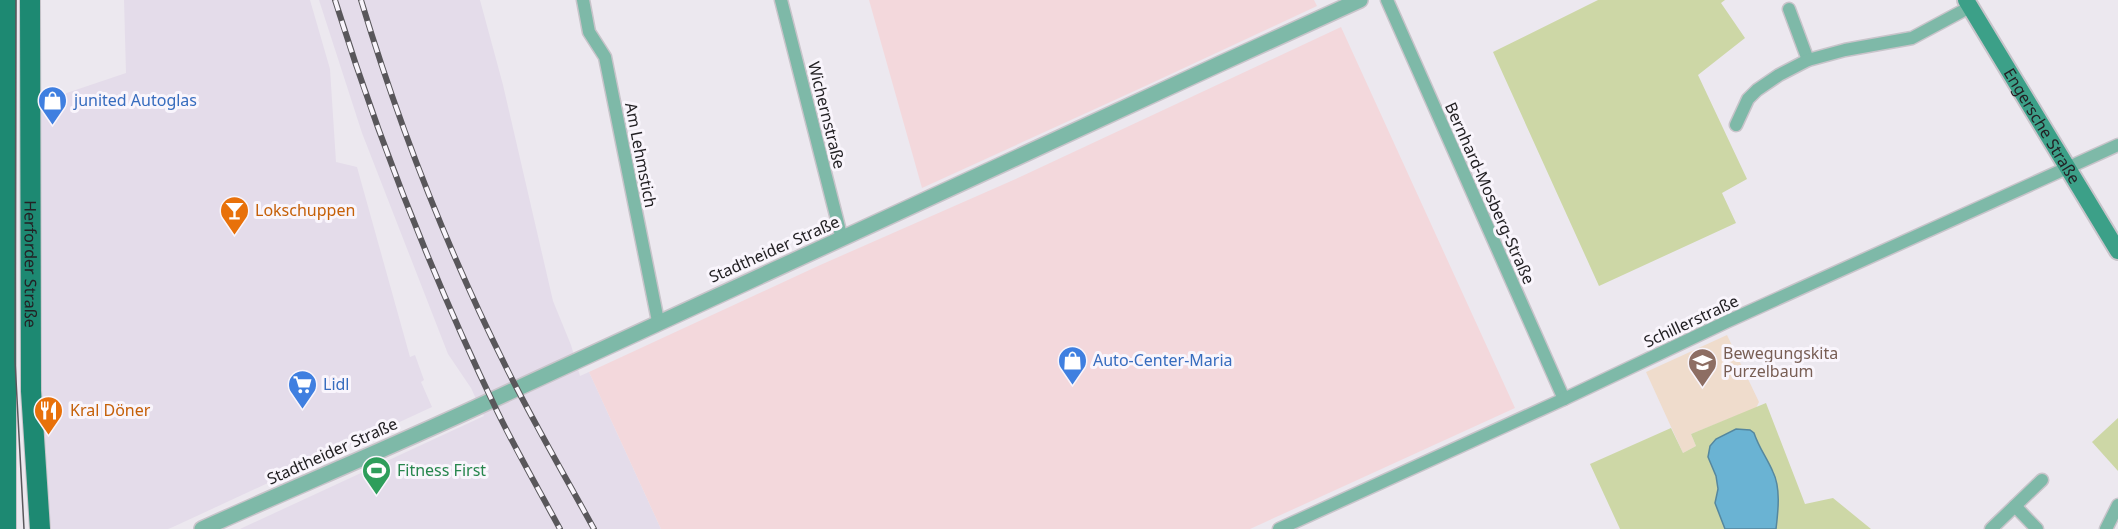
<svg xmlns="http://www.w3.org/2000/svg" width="2118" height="529" font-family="'Noto Sans',sans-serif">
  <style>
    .built { fill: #e4dcea }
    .industrial { fill: #f3d8dc }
    .education { fill: #efdccc }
    .green { fill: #cdd7a6 }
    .water { fill: #6ab3d3; stroke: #55879e; stroke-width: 1.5 }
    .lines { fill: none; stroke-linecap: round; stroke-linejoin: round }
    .minor-casing { stroke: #c8c4ca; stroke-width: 15 }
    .tertiary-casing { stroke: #c8c4ca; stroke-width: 18 }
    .secondary-casing { stroke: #c8c4ca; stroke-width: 20 }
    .primary-casing { stroke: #c8c4ca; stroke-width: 22 }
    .minor { stroke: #7eb9a8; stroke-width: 12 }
    .tertiary { stroke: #7eb9a8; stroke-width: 15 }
    .secondary { stroke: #3ca088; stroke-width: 16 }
    .primary { stroke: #1d8972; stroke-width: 20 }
    .tram { stroke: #59575b; stroke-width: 1.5 }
    .rail-casing { stroke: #59575b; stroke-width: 6 }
    .rail { stroke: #f9f5fc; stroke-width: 4; stroke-dasharray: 11; stroke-linecap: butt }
    .labels { text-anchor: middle; stroke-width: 6; stroke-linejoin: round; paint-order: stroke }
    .shop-label { font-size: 16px; fill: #366cbe; stroke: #f9f5fc; text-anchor: start }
    .street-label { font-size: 16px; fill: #232124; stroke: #f9f5fc }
    .food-label { font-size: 16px; fill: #c56008; stroke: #f9f5fc; text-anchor: start }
    .education-label { font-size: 16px; fill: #785e54; stroke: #f9f5fc; text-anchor: start }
    .leisure-label { font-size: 16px; fill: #27864d; stroke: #f9f5fc; text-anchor: start }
  </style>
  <rect width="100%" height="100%" fill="#ece8ef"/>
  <!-- built -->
  <g class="built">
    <polygon points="124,0 310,0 330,69 336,162 357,167 410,357 415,355 424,380 421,382 432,407 173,527 168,529 51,529 44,445 42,393 40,102 126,73"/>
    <polygon points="319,0 480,0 503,85 553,301 571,345 580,376 589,372 661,529 240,529 484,416 471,388 448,354 362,133"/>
  </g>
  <!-- industrial -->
  <g class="industrial">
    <polygon points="869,0 1314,0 1317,6 1141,88 922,188"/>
    <polygon points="1341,27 1515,408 1250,529 661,529 589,372 818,266 1020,177"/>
  </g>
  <!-- education -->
  <polygon class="education" points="1727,335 1759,402 1756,408 1691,434 1696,446 1683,453 1646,372"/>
  <!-- green -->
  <g class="green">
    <polygon points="1598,0 1725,0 1721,3 1745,38 1698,75 1747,179 1722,193 1736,223 1599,286 1493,52"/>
    <polygon points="1766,403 1805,504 1833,498 1871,529 1776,529 1778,506 1774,474 1760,450 1754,433 1716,439 1710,446 1708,457 1716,476 1718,489 1715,503 1725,529 1620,529 1590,464 1671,428 1683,453 1696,446 1691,434"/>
    <polygon points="2118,418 2118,471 2092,442"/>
  </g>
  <!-- water -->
  <path class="water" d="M1736,429L1750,430L1754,433C1759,448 1767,458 1773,472C1781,488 1778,512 1776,529H1725L1715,503L1718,489L1716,476L1708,457L1710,446L1716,439Z"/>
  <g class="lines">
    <defs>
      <g id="minor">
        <polyline points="583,0 589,32 605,57 658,321"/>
        <polyline points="781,0 842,239"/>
        <polyline points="1387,0 1564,399"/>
        <polyline points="1789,9 1808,60"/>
        <polyline points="1736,125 1748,99 1757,90 1779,75 1808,60 1845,50 1912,38 1970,7"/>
        <polyline points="2015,506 2037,529"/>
        <polyline points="1279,529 1564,399 1726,322 2118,145"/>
        <polyline points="1991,529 2042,480"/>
        <polyline points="2106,529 2118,505"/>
      </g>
      <path id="tertiary" d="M202,529C293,488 386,449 477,407C771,270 1065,134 1360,0"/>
      <g id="secondary">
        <path id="s1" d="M1966,0L2118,251"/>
      </g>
      <g id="primary">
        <path id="s2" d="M30,0L31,391L40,529"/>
        <polyline points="6,529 6,0"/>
      </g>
    </defs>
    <!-- minor casing -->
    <use href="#minor" class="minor-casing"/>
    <!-- tertiary casing -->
    <use href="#tertiary" class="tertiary-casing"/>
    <!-- secondary casing -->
    <use href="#secondary" class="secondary-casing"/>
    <!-- primary casing -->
    <use href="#primary" class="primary-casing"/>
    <!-- minor -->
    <use href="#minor" class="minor"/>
    <!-- tertiary -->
    <use href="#tertiary" class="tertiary"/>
    <!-- secondary -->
    <use href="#secondary" class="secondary"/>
    <!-- primary -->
    <use href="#primary" class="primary"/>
    <!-- tram -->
    <polyline class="tram" points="16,0 15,361 24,529"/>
    <defs>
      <g id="rail">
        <path d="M335,0C379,141 434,280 498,413C517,452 539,490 560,529"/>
        <path d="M361,0C399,126 448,251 507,369C534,423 565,476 594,529"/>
      </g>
    </defs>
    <!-- rail casing -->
    <use href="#rail" class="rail-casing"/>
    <!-- rail -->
    <use href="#rail" class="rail"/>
  </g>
  <!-- icons -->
  <defs>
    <symbol id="shop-pin" viewBox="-11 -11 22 30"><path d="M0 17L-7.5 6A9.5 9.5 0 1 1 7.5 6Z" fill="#3f7fe0" stroke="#f9f5fc"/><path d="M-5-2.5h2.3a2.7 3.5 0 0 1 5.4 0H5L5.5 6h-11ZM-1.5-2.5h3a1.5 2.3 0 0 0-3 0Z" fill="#fff"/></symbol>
    <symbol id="bar-pin" viewBox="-11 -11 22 30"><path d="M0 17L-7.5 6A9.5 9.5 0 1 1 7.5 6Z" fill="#e8710a" stroke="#f9f5fc"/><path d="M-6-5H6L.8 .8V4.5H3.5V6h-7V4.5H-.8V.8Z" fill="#fff"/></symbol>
    <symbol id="school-pin" viewBox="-11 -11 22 30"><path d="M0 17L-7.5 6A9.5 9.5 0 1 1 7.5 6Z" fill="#8d6e63" stroke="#f9f5fc"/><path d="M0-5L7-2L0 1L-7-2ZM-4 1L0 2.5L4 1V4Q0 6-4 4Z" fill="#fff"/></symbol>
    <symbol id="supermarket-pin" viewBox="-11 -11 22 30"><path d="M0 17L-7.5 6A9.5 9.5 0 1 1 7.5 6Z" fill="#3f7fe0" stroke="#f9f5fc"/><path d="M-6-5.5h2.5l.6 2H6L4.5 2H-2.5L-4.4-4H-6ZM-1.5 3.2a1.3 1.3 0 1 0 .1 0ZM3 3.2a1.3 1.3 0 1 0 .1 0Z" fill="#fff"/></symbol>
    <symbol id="restaurant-pin" viewBox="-11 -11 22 30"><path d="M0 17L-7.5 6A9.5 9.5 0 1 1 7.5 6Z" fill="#e8710a" stroke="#f9f5fc"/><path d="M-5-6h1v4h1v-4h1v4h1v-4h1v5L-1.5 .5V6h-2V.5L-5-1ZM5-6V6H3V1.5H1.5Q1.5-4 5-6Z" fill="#fff"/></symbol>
    <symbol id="stadium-pin" viewBox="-11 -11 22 30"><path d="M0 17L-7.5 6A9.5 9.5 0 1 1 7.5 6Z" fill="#2e9e5b" stroke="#f9f5fc"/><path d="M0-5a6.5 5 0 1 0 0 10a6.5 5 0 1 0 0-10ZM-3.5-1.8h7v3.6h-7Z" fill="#fff"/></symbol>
  </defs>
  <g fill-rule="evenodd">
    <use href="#shop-pin" x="36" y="84" width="33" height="45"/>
    <use href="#bar-pin" x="218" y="194" width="33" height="45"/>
    <use href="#shop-pin" x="1056" y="344" width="33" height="45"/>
    <use href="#school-pin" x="1686" y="346" width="33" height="45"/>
    <use href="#supermarket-pin" x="286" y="368" width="33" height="45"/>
    <use href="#restaurant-pin" x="32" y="394" width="33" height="45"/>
    <use href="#stadium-pin" x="360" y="454" width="33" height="45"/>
  </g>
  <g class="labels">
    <!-- shop labels -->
    <g class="shop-label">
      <text x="74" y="106">junited Autoglas</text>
      <text x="1093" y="366">Auto-Center-Maria</text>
      <text x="323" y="390">Lidl</text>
    </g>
    <!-- street labels -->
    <g class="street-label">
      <text transform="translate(827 115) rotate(76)" y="6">Wichernstraße</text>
      <text dy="6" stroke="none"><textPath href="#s1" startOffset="147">Engersche Straße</textPath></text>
      <text transform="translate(641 155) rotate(79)" y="6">Am Lehmstich</text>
      <text transform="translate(1490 193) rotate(66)" y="6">Bernhard-Mosberg-Straße</text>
      <text transform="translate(774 249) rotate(-24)" y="6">Stadtheider Straße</text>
      <text dy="6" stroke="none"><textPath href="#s2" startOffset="264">Herforder Straße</textPath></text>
      <text transform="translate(1691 321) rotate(-25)" y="6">Schillerstraße</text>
      <text transform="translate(332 451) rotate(-24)" y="6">Stadtheider Straße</text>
    </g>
    <!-- food labels -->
    <g class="food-label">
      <text x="255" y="216">Lokschuppen</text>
      <text x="70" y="416">Kral Döner</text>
    </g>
    <!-- education labels -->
    <g class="education-label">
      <text x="1723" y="359">Bewegungskita<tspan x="1723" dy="18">Purzelbaum</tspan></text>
    </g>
    <!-- leisure labels -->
    <g class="leisure-label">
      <text x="397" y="476">Fitness First</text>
    </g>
  </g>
</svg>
